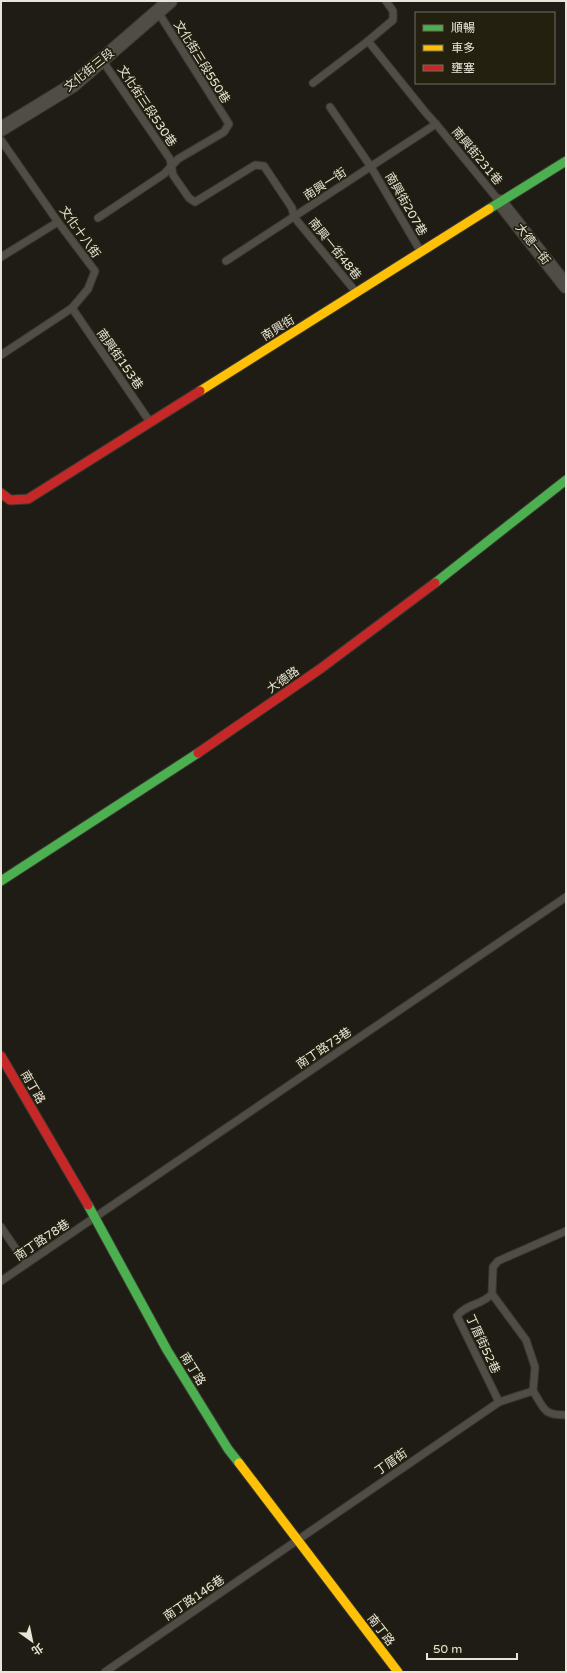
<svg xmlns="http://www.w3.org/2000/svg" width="567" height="1673" font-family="'Varela Round','Noto Sans TC',sans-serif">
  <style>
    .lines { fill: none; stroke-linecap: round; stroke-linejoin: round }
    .lane-casing { stroke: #383730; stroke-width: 9 }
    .street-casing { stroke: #383730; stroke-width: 16 }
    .fast-casing { stroke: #383730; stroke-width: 11 }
    .slow-casing { stroke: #383730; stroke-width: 11 }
    .jam-casing { stroke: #383730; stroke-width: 11 }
    .lane { stroke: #4f4d46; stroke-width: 7 }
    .street { stroke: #4f4d46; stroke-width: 14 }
    .fast { stroke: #4caf50; stroke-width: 9 }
    .slow { stroke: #ffc107; stroke-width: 9 }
    .jam { stroke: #c62828; stroke-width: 9 }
    .labels { text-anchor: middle; stroke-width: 3.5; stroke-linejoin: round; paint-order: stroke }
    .street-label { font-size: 12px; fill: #e7e5da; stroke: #23200f }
  </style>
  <rect width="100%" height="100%" fill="#1e1c14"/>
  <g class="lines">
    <defs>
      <g id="lane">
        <polyline points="368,41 426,113 436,124 500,202"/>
        <polyline points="102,60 170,159 173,175 189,198 195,202 255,165 264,166 292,208 294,217 356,292"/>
        <polyline points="313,83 368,41 393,20 393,11 386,1"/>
        <polyline points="330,107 371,167 421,252"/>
        <polyline points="1,140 58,222 95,271 88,289 72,308 1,355"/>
        <polyline points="98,218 164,174 178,159 224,132 229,124 158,12"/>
        <polyline points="1,257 58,222"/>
        <polyline points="226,261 436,124"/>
        <polyline points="72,308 150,422"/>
        <polyline points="1,1227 26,1264"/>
        <path d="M566,1231L498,1261L493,1267L492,1294C482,1305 466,1304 457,1316L499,1402L533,1391C545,1409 542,1415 566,1415"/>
        <polyline points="1,1281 566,897"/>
        <polyline points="492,1294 526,1340 535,1367 533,1391"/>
        <polyline points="105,1672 499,1402"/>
      </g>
      <g id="street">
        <polyline points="1,129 73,85 170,1"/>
        <polyline points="500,202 566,286"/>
      </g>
      <g id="fast">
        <polyline points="489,209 566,161"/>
        <polyline points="435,583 566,480"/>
        <polyline points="1,881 198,753"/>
        <polyline points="88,1205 167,1350 228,1449 239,1463"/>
      </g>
      <g id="slow">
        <polyline points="200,391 489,209"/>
        <polyline points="239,1463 398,1672"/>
      </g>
      <g id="jam">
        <polyline points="1,493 10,500 28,499 200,391"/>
        <polyline points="198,753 320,669 435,583"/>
        <polyline points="1,1056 88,1205"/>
      </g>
    </defs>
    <!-- lane casing -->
    <use href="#lane" class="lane-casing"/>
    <!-- street casing -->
    <use href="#street" class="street-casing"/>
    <!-- fast casing -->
    <use href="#fast" class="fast-casing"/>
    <!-- slow casing -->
    <use href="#slow" class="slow-casing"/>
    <!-- jam casing -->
    <use href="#jam" class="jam-casing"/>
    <!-- lane -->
    <use href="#lane" class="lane"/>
    <!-- street -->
    <use href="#street" class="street"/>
    <!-- fast -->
    <use href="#fast" class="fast"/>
    <!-- slow -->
    <use href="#slow" class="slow"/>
    <!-- jam -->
    <use href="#jam" class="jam"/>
  </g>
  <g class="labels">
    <!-- street labels -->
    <g class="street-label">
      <text transform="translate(202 62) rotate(58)" y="4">文化街三段550巷</text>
      <text transform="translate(89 70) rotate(-39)" y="4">文化街三段</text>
      <text transform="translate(147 106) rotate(56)" y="4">文化街三段530巷</text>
      <text transform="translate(477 156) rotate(50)" y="4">南興街231巷</text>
      <text transform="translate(325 184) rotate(-33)" y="4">南興一街</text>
      <text transform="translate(406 204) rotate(60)" y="4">南興街207巷</text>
      <text transform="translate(80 232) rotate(54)" y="4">文化十八街</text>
      <text transform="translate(533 244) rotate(52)" y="4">大德一街</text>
      <text transform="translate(335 249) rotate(51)" y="4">南興一街48巷</text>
      <text transform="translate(278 328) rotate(-32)" y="4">南興街</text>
      <text transform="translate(120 359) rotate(55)" y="4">南興街153巷</text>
      <text transform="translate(283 680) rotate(-35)" y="4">大德路</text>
      <text transform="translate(324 1048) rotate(-34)" y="4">南丁路73巷</text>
      <text transform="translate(33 1087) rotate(60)" y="4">南丁路</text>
      <text transform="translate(42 1240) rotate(-34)" y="4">南丁路78巷</text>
      <text transform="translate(483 1344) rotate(65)" y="4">丁厝街52巷</text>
      <text transform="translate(193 1369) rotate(58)" y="4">南丁路</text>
      <text transform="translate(391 1462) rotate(-35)" y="4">丁厝街</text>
      <text transform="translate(194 1598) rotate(-34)" y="4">南丁路146巷</text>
      <text transform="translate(381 1630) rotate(52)" y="4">南丁路</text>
    </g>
  </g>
  <!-- border -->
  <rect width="567" height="1673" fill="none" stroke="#e7e5da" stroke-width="4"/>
  <!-- legend -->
  <rect x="415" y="12" width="140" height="72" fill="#23200f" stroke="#716f60"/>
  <rect x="423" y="25" width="20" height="6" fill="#4caf50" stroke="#716f60"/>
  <text x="451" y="32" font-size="12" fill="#e7e5da">順暢</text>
  <rect x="423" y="45" width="20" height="6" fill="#ffc107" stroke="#716f60"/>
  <text x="451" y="52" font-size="12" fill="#e7e5da">車多</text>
  <rect x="423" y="65" width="20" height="6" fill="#c62828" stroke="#716f60"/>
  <text x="451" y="72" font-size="12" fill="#e7e5da">壅塞</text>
  <!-- north arrow -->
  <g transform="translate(32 1641) rotate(147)" stroke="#23200f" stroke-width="3" paint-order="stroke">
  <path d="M0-3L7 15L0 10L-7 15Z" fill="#e7e5da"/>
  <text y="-6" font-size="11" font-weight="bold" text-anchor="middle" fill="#e7e5da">北</text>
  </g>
  <!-- scale -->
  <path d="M427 1653v6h90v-6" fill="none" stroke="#e7e5da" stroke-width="2"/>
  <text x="433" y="1653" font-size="12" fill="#e7e5da" stroke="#23200f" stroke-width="3" paint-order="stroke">50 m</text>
</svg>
